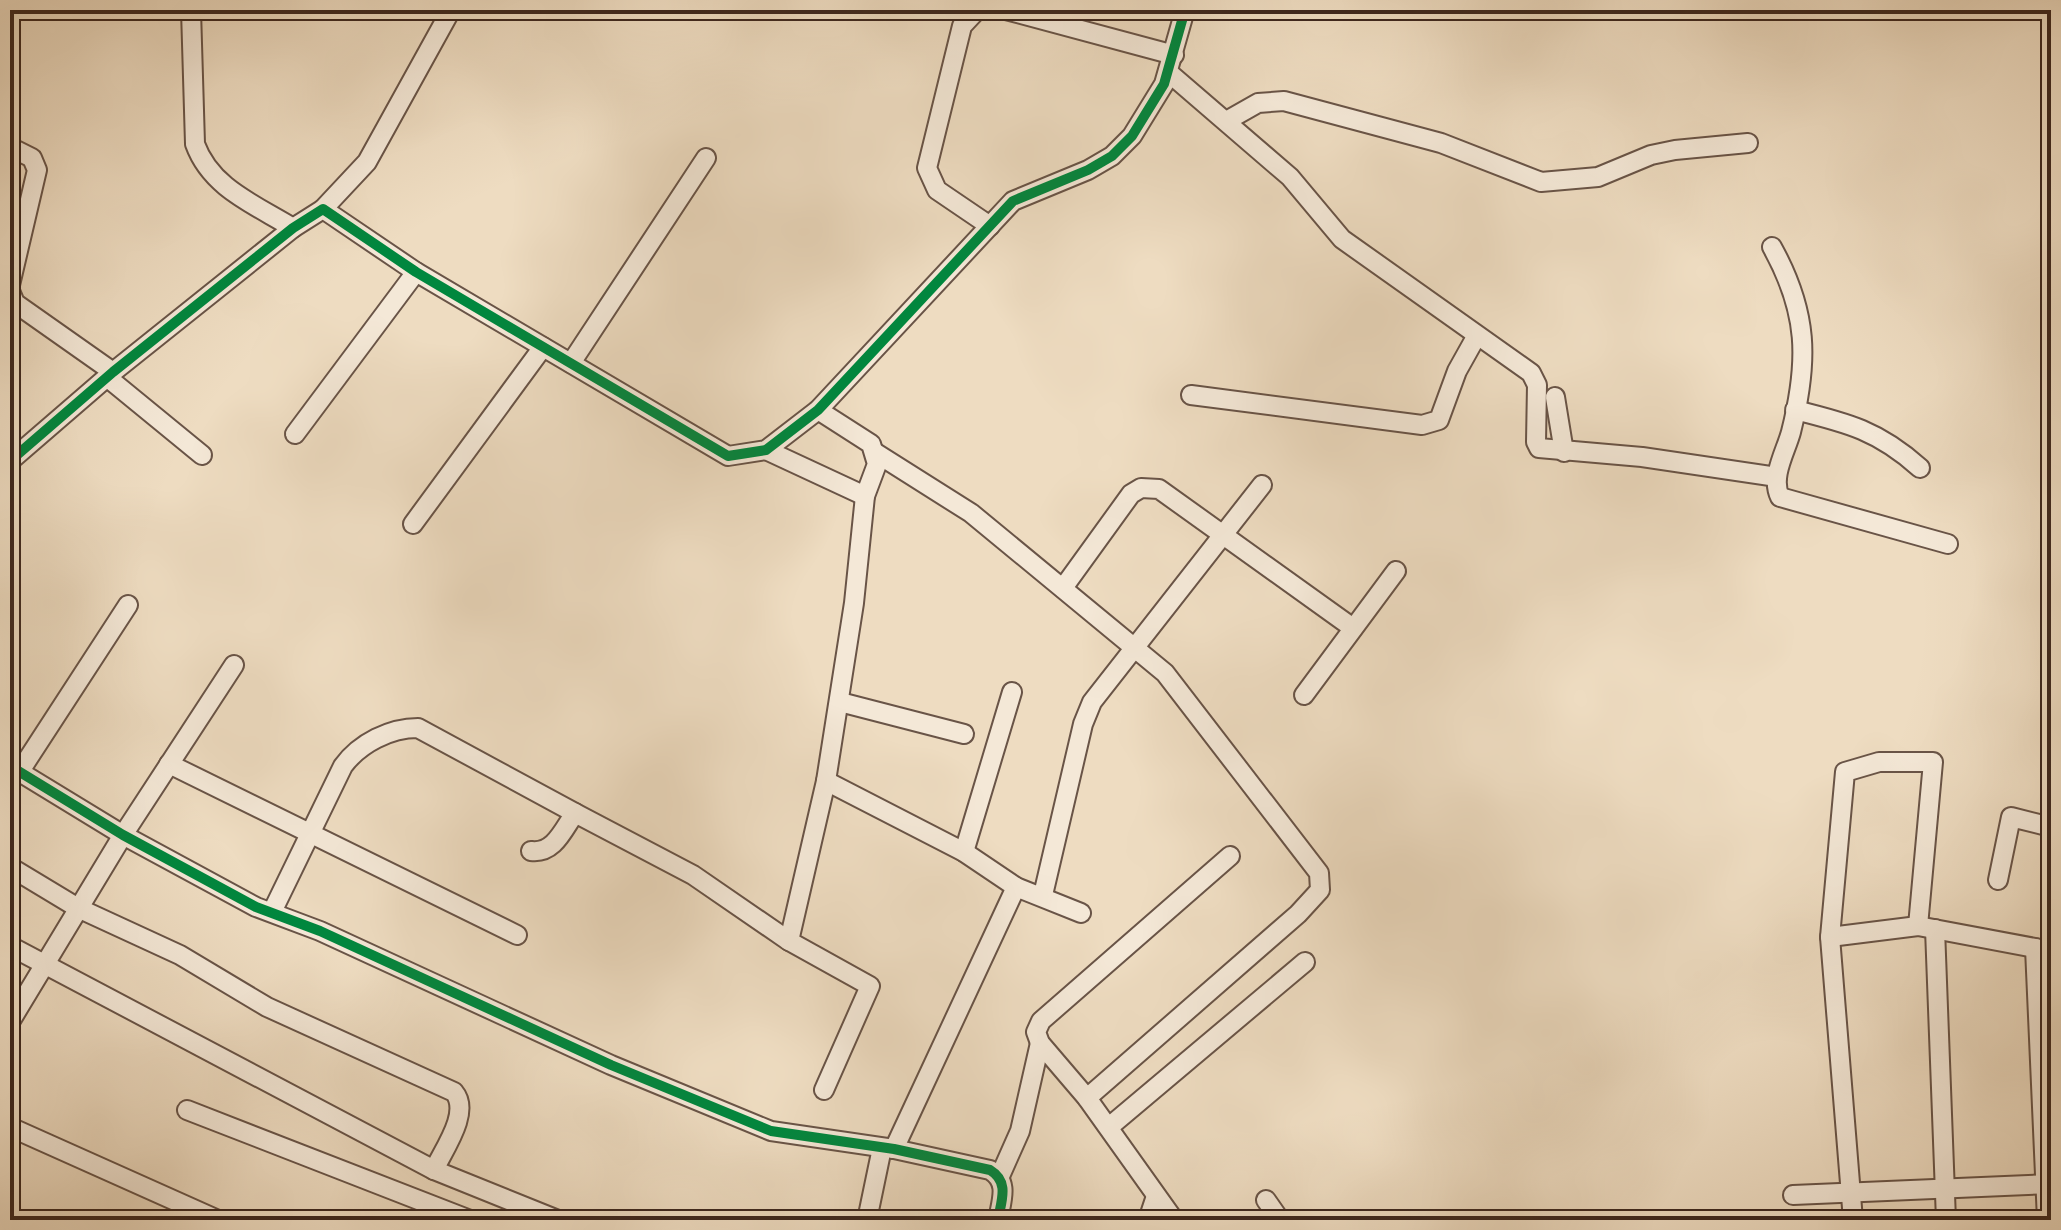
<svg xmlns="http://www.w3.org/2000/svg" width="2061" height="1230" font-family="Cardo,serif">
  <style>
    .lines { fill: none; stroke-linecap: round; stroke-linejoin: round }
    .minor-casing { stroke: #695447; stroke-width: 22 }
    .minor { stroke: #f4e8d7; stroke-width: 18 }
    .cycleway-casing { stroke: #f4e8d7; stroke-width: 15 }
    .cycleway { stroke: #00873e; stroke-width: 10 }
  </style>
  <rect width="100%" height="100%" fill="#eedcc1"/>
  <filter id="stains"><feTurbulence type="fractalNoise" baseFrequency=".0025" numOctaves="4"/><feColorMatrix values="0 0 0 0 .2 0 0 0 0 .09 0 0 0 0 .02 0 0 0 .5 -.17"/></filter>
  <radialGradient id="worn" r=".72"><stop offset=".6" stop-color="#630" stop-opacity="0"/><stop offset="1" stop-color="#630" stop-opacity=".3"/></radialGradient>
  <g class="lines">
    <defs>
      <g id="minor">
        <path d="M191,10L195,144C211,188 254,204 293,228"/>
        <polyline points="977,10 962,26 927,168 937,190 990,226"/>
        <polyline points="1006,10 1174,55"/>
        <polyline points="1168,72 1290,177 1342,239 1531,373 1537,385 1536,442 1539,448 1642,457 1777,477"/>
        <polyline points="1228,120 1258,103 1284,101 1441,143 1541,182 1598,177 1651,155 1675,150 1748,143"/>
        <polyline points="10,147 32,158 37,170 10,285"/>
        <polyline points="323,209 367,162 451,10"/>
        <path d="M1772,247C1808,312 1809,360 1791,432C1786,451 1770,477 1780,497L1948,544"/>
        <polyline points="10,291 15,303 113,372"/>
        <polyline points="571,363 706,158"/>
        <polyline points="108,378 202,455"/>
        <polyline points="1191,395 1422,425 1439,420 1457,371 1476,337"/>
        <polyline points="1555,397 1564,452"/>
        <polyline points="818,410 871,444 877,464 865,496 854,603 826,781 964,852 1016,887 1081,913"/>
        <path d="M1795,410C1848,423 1879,431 1920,468"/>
        <polyline points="295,434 416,272"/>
        <polyline points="766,450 865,496"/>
        <polyline points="876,453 971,513 1165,673 1319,873 1320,890 1298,914 1087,1098"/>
        <polyline points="10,461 113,372 293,228 323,209 416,272 728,456 766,450 818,410 1013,201 1088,170 1112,156 1132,136 1164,84 1185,10"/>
        <polyline points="413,524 543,347"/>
        <polyline points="1063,588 1131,494 1141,488 1159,489 1353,628"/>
        <polyline points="1304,695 1396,571"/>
        <polyline points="840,702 964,734"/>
        <polyline points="169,764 517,935"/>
        <path d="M10,766L123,835L256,907L320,931L611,1065L771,1131L894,1149L990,1170C1010,1182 1001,1201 998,1220"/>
        <polyline points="20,771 128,605"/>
        <polyline points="575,813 693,875 789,941"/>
        <polyline points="964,852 1012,692"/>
        <path d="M10,867L78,908L180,955L267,1007L454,1092C471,1112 444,1149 434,1170"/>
        <polyline points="1998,880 2011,817 2051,827"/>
        <polyline points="1043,895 1083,724 1092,702 1262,485"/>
        <path d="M272,912L343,766C360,743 390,728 418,728L575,813C563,830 554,854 531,851"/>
        <polyline points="1935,929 1946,1220"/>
        <polyline points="1830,937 1918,926 2051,951"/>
        <polyline points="10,946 434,1170 558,1220"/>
        <polyline points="2035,948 2047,1220"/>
        <polyline points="10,1022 123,835 234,665"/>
        <polyline points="824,1090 870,986 789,941 826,781"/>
        <polyline points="187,1110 470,1220"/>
        <polyline points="10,1127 218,1220"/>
        <polyline points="1109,1127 1305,962"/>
        <polyline points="894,1149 1016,887"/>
        <polyline points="1000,1176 1020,1131 1040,1043"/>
        <polyline points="1793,1195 2051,1184"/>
        <polyline points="1266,1200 1280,1220"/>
        <polyline points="867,1220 882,1148"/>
        <polyline points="1148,1220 1156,1196"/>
        <polyline points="1174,1220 1087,1098 1040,1043 1036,1032 1041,1021 1230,856"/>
        <polyline points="1853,1220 1830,937 1845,772 1879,762 1933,762 1918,926"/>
      </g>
    </defs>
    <!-- minor casing -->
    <use href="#minor" class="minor-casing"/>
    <!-- minor -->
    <use href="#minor" class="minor"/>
    <defs>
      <g id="cycleway">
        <polyline points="10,461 113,372 293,228 323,209 416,272 728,456 766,450 818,410 1013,201 1088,170 1112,156 1132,136 1164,84 1185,10"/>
        <path d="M10,766L123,835L256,907L320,931L611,1065L771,1131L894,1149L990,1170C1010,1182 1001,1201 998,1220"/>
      </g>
    </defs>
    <!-- cycleway casing -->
    <use href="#cycleway" class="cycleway-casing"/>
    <!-- cycleway -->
    <use href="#cycleway" class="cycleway"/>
  </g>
  <!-- margin -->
  <rect width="2061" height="1230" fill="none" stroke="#eedcc1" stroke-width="40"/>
  <rect x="12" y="12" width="2037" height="1206" fill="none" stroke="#3d271e" stroke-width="4"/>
  <rect x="20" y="20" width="2021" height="1190" fill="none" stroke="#3d271e" stroke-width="2"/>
  <rect width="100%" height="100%" filter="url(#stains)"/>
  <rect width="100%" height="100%" fill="url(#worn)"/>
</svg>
